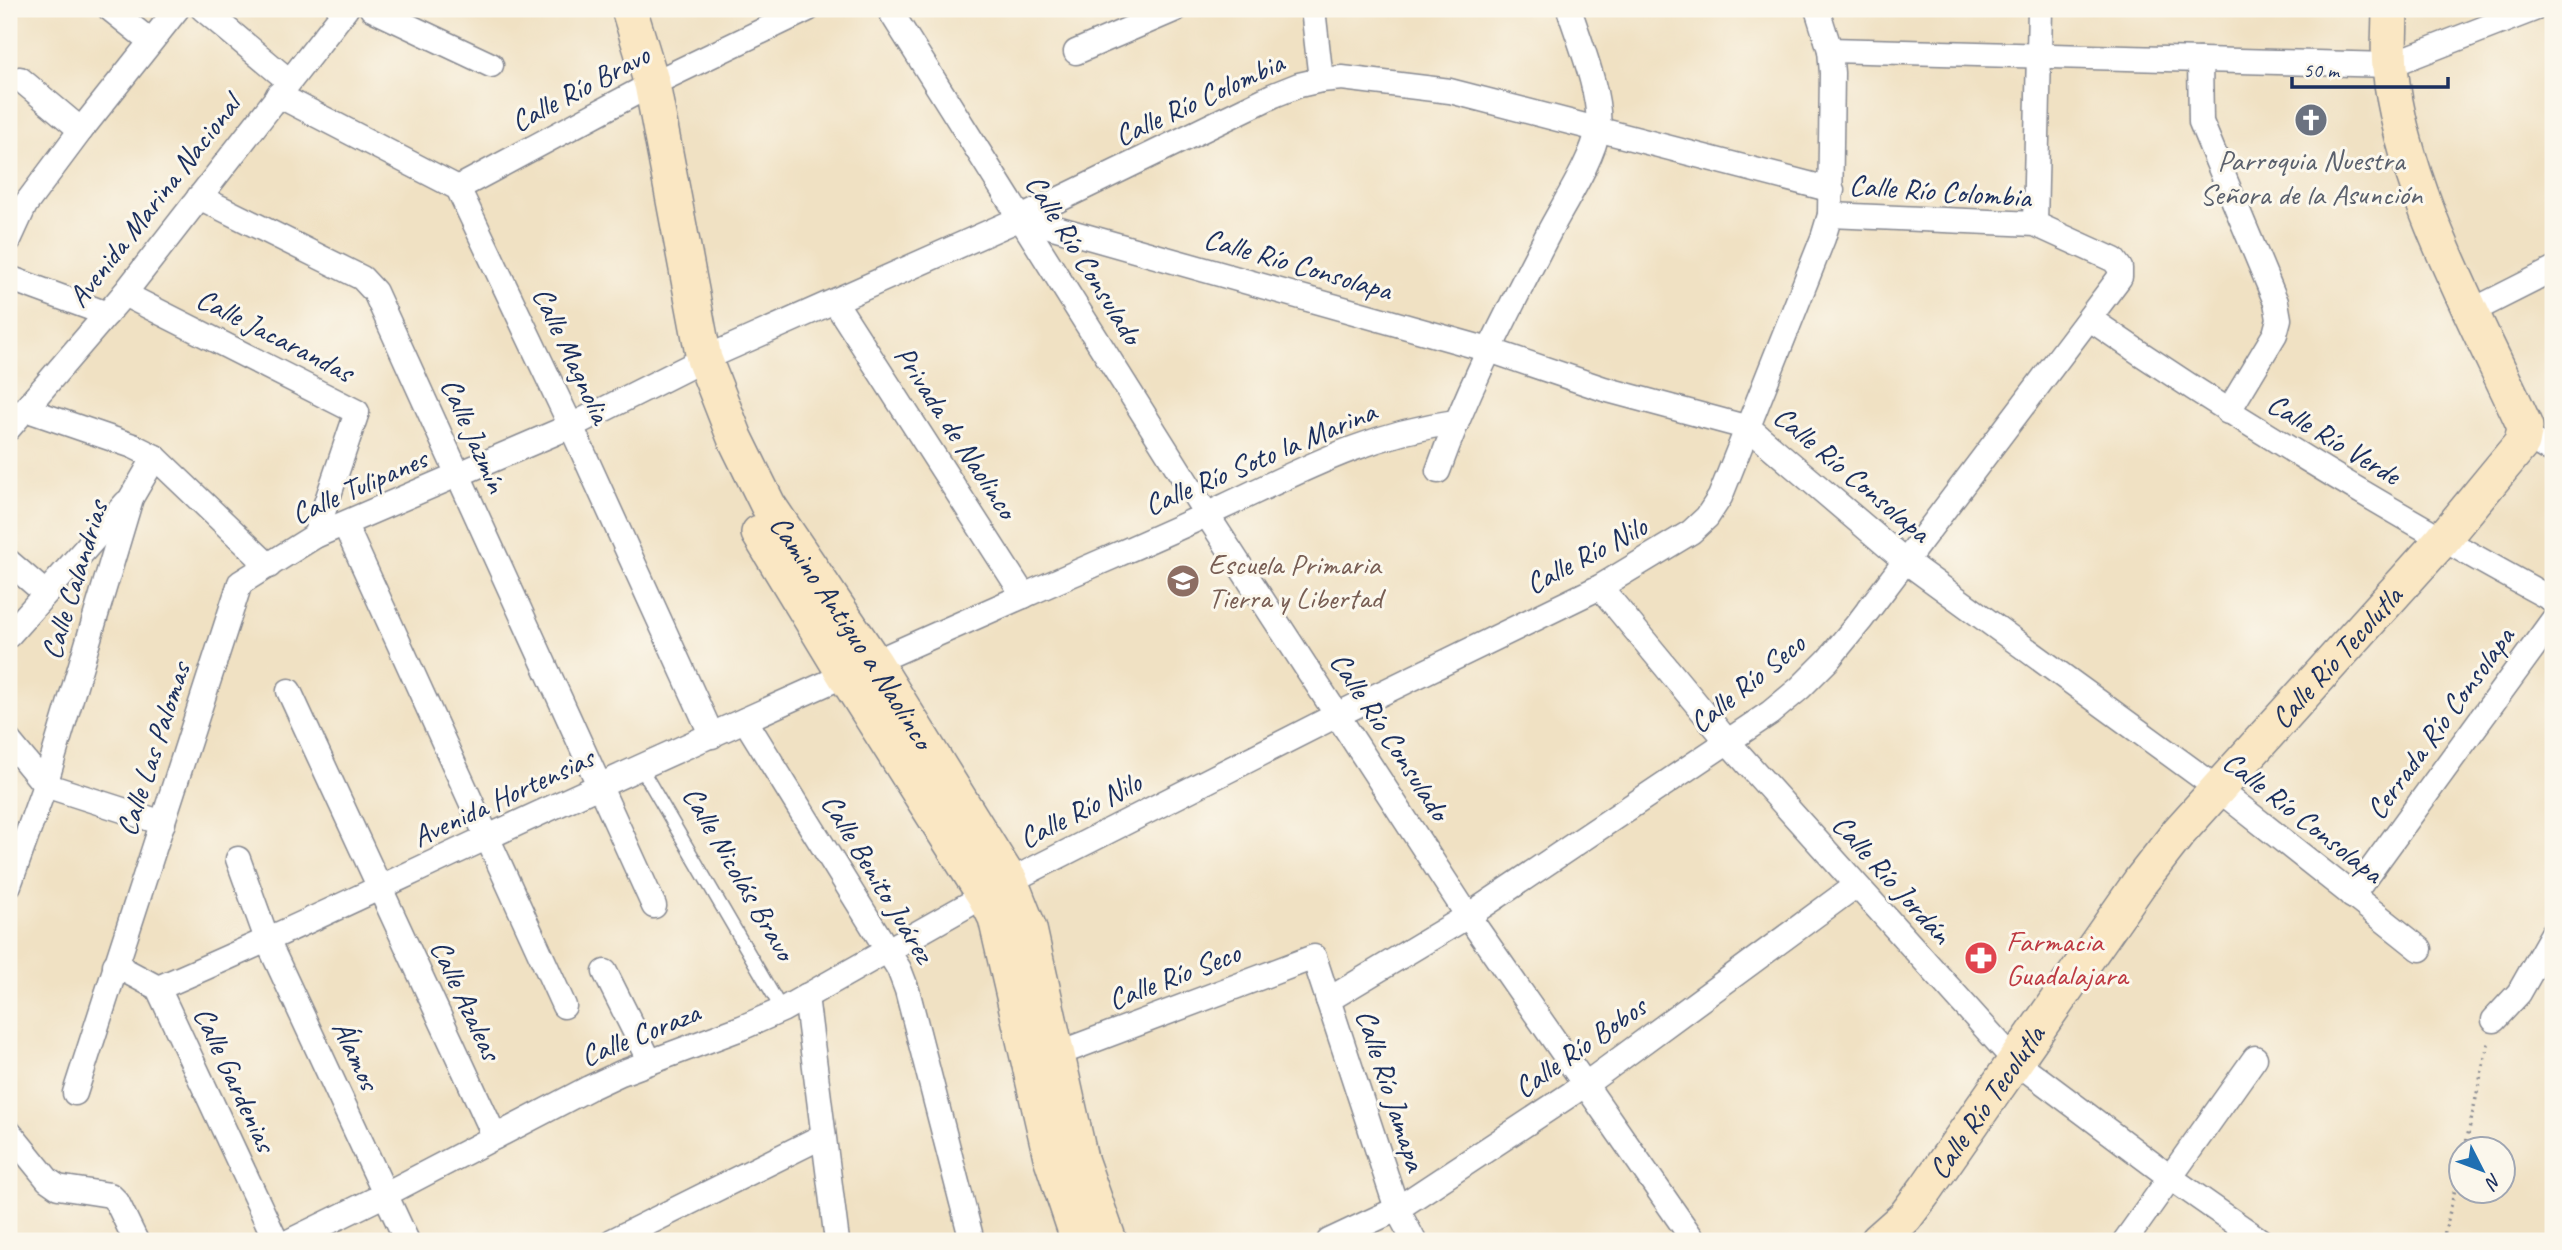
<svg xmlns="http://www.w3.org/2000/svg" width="2562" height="1250" font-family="Caveat,sans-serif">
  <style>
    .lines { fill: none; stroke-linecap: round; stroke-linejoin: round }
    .service-casing { stroke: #868890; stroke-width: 15 }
    .minor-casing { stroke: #868890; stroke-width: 27 }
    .secondary-casing { stroke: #868890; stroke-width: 38 }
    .path { stroke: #868890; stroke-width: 3.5; stroke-dasharray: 2 5; stroke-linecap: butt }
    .service { stroke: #fff; stroke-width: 12 }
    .minor { stroke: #fff; stroke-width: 24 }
    .secondary { stroke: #fae7c3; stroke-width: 35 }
    .labels { text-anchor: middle; stroke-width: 6; stroke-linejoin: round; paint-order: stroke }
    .street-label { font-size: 30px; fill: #1b2f5e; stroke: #fbf7ec }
    .worship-label { font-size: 30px; fill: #5b616d; stroke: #fbf7ec }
    .education-label { font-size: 30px; fill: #785e54; stroke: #fbf7ec; text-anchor: start }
    .health-label { font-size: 30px; fill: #be3a42; stroke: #fbf7ec; text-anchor: start }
  </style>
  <rect width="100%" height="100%" fill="#fbf7ec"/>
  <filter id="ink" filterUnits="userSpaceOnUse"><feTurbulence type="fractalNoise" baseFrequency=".0143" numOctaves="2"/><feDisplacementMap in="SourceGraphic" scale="14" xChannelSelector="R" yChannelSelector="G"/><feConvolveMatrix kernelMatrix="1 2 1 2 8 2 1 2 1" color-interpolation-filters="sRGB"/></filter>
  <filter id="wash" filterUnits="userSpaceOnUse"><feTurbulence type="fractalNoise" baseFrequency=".00686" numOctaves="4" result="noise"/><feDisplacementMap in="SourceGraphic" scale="28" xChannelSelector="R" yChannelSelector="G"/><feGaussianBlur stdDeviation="1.57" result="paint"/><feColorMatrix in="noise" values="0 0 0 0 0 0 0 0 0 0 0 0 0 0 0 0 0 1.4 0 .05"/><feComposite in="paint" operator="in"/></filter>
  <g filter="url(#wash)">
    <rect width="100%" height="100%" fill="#f0e1c3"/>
  </g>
  <g filter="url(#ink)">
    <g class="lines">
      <defs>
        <polyline id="service" points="641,768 782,1010"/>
        <g id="minor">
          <polyline points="110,9 150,41"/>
          <polyline points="203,9 289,81"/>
          <polyline points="372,9 491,65"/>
          <polyline points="889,9 1207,515 1468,916 1694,1241"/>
          <polyline points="1313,9 1321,80"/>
          <polyline points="1830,50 2390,65 2534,9"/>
          <polyline points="1076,52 1176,9"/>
          <polyline points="2200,60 2201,122 2276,302 2279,319 2275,334 2228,412"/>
          <polyline points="20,79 81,130"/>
          <polyline points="278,95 458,188 571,426 712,736"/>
          <polyline points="458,188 652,84 808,9"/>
          <polyline points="199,197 362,278 375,292 654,906"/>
          <polyline points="1021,218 1489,350 1604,389 1749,428 1904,560 2218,789 2420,949"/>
          <polyline points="2035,224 2040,9"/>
          <polyline points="9,240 25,205 81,130 177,9"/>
          <polyline points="9,278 107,314"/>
          <polyline points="124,294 357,412 315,536"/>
          <polyline points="835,302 1024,596"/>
          <polyline points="2472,311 2553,270"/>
          <path d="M2090,319C2239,422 2394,514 2553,600"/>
          <polyline points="25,409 133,446 155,457 269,566"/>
          <polyline points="9,428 124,294 346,9"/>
          <polyline points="2524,435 2553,452"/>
          <path d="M1438,471C1467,389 1508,312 1548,234C1563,205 1594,158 1598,128C1602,96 1579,40 1569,9"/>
          <polyline points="345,525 564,1006"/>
          <polyline points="9,562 45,593"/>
          <polyline points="1600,587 1728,742 2015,1061 2171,1178 2261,1241"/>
          <polyline points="9,635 126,503"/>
          <polyline points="289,691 495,1137"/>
          <polyline points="745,720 899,969 907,990 972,1241"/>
          <polyline points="9,741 45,785 163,823"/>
          <polyline points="238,859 268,942 407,1241"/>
          <polyline points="9,885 45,785 131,498 155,457"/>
          <polyline points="2352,896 2553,620"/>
          <polyline points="115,965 158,988 276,1241"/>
          <polyline points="605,972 650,1062"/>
          <path d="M158,988C269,941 378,888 488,837C682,747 878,660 1073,574C1123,552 1173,531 1223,507C1302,470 1368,434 1455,422"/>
          <polyline points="806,996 837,1241"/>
          <polyline points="1328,1000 1468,916 1770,713 1800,688 1828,660 1860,621 2120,277 2120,268 2114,260 2035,224 1830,215"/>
          <polyline points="2494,1020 2519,993 2553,933"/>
          <polyline points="1057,1054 1314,957 1397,1209 1414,1241"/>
          <polyline points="75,1093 240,583 315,536 571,426 704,359 1021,218 1274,95 1299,85 1321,80 1342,78 1450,91 1832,190"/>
          <polyline points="9,1132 48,1180 58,1187 110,1195 117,1202 136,1241"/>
          <polyline points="290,1241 386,1194 589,1088 621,1073 741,1028 782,1010 1010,881 1339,714 1600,587 1691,532 1707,517 1720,497 1823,238 1830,215 1832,73 1830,50 1817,9"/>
          <polyline points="612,1241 823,1136"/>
          <polyline points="1329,1241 1397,1209 1586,1084 1855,886"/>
          <polyline points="2125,1241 2255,1058"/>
        </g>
        <g id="secondary">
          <path id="s1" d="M629,9L652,84L704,359L735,438L768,505L874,662L1010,881L1029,929L1080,1159L1109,1241"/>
          <polyline points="759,533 845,675 985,896 996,918 1051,1157 1079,1241"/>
          <path id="s2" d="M1878,1241L1905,1217L1926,1189L2140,882L2179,832L2442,540L2522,443L2525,427L2522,420C2472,311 2402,187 2390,67C2388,48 2390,28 2390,9"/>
        </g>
      </defs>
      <!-- service casing -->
      <use href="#service" class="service-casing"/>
      <!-- minor casing -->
      <use href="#minor" class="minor-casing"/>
      <!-- secondary casing -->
      <use href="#secondary" class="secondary-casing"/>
      <!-- path -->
      <g class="path">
        <polyline points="2465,1148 2489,1039"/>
        <polyline points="2443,1241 2460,1167"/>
      </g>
      <!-- service -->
      <use href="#service" class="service"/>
      <!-- minor -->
      <use href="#minor" class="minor"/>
      <!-- secondary -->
      <use href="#secondary" class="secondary"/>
    </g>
  </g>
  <!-- icons -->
  <defs>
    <symbol id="church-disc" viewBox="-11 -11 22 22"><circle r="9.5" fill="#6b7280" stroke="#fbf7ec"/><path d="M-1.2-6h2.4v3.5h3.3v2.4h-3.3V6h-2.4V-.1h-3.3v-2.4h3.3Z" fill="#fff"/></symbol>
    <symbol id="school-disc" viewBox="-11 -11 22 22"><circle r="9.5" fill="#8d6e63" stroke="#fbf7ec"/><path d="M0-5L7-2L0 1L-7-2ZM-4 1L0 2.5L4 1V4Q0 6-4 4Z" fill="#fff"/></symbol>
    <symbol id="pharmacy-disc" viewBox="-11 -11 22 22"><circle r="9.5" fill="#e0444e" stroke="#fbf7ec"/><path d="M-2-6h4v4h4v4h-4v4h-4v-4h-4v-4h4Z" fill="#fff"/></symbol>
  </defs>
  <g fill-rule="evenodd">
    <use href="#church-disc" x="2292" y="101" width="38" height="38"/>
    <use href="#school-disc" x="1164" y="562" width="38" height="38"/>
    <use href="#pharmacy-disc" x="1962" y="939" width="38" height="38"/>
  </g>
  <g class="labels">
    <!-- street labels -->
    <g class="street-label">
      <text transform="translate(580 88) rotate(-28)" y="10">Calle Río Bravo</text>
      <text transform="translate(1199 99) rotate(-25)" y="10">Calle Río Colombia</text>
      <text transform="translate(1940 191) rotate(4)" y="10">Calle Río Colombia</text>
      <text transform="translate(154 201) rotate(-52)" y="10">Avenida Marina Nacional</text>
      <text transform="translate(1084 259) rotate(58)" y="10">Calle Río Consulado</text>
      <text transform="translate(1298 264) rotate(16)" y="10">Calle Río Consolapa</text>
      <text transform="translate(275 335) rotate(27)" y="10">Calle Jacarandas</text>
      <text transform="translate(572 355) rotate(65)" y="10">Calle Magnolia</text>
      <text transform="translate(956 432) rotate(57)" y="10">Privada de Naolinco</text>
      <text transform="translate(474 435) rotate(66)" y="10">Calle Jazmín</text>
      <text transform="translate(2334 439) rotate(31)" y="10">Calle Río Verde</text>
      <text transform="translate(1260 458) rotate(-23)" y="10">Calle Río Soto la Marina</text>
      <text transform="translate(1852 474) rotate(40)" y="10">Calle Río Consolapa</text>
      <text transform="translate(359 486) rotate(-24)" y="10">Calle Tulipanes</text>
      <text transform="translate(1586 555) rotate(-28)" y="10">Calle Río Nilo</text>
      <text transform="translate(74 580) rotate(-73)" y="10">Calle Calandrias</text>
      <text dy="10" stroke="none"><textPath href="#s1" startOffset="670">Camino Antiguo a Naolinco</textPath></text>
      <text dy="10" stroke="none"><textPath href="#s2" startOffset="744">Calle Río Tecolutla</textPath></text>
      <text transform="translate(1747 683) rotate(-39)" y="10">Calle Río Seco</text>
      <text transform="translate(2440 723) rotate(-54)" y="10">Cerrada Río Consolapa</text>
      <text transform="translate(1390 736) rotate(57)" y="10">Calle Río Consulado</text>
      <text transform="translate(153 749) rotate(-72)" y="10">Calle Las Palomas</text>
      <text transform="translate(503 797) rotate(-25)" y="10">Avenida Hortensias</text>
      <text transform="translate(1080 810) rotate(-27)" y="10">Calle Río Nilo</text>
      <text transform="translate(2303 817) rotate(38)" y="10">Calle Río Consolapa</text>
      <text transform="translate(739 873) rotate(60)" y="10">Calle Nicolás Bravo</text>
      <text transform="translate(878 878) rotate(59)" y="10">Calle Benito Juárez</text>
      <text transform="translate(1892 879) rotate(48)" y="10">Calle Río Jordán</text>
      <text transform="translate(1174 976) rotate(-21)" y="10">Calle Río Seco</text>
      <text transform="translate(466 1000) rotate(65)" y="10">Calle Azaleas</text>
      <text transform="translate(640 1034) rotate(-22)" y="10">Calle Coraza</text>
      <text transform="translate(1580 1047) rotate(-35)" y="10">Calle Río Bobos</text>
      <text transform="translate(356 1055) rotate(65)" y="10">Álamos</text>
      <text transform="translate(235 1079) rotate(65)" y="10">Calle Gardenias</text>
      <text transform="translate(1391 1090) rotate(72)" y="10">Calle Río Jamapa</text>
      <text dy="10" stroke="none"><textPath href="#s2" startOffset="177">Calle Río Tecolutla</textPath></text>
    </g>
    <!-- worship labels -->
    <g class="worship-label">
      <text x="2311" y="170">Parroquia Nuestra<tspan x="2311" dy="34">Señora de la Asunción</tspan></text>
    </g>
    <!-- education labels -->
    <g class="education-label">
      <text x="1208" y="574">Escuela Primaria<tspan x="1208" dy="34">Tierra y Libertad</tspan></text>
    </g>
    <!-- health labels -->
    <g class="health-label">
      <text x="2006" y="951">Farmacia<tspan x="2006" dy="34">Guadalajara</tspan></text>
    </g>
  </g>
  <!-- margin -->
  <rect width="2562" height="1250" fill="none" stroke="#fbf7ec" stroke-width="35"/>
  <!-- north arrow -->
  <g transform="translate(2482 1170) rotate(132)"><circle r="33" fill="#fbf7ec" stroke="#a1a7b3" stroke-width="2"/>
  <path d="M0-5L12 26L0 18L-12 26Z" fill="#1f6fb2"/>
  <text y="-10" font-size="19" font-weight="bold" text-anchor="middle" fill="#1b2f5e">N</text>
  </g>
  <!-- scale -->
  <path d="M2292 77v10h156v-10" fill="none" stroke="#1b2f5e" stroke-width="3.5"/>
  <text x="2303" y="77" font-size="21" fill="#1b2f5e" stroke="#fbf7ec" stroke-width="5" paint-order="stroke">50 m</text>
</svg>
